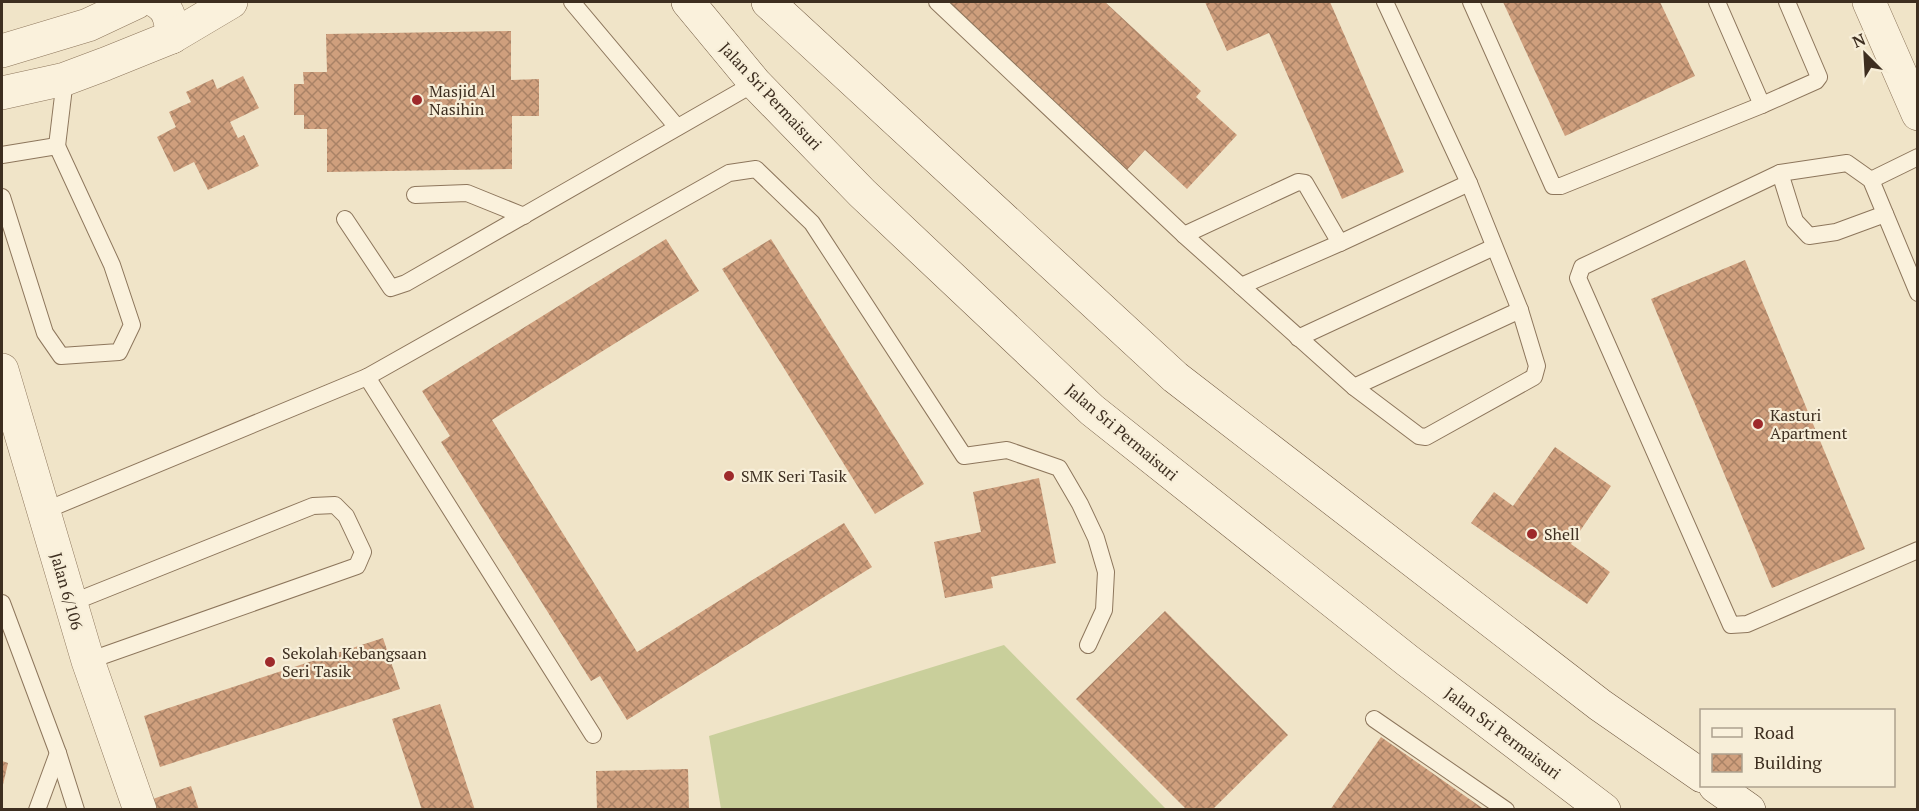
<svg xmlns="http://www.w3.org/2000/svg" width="1919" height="811" font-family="'PT Serif',serif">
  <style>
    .garden { fill: #c9cf9b }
    .building { fill: url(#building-cross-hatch) }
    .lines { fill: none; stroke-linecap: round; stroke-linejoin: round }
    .service-casing { stroke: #8d765c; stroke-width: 18 }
    .minor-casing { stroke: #8d765c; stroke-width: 34 }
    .tertiary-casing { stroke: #8d765c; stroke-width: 34 }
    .secondary-casing { stroke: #6f573f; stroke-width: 34 }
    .service { stroke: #faf1dc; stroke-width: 16 }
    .minor { stroke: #faf1dc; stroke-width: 33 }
    .tertiary { stroke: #faf1dc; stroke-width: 33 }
    .secondary { stroke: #faf1dc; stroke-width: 33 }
    .poi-dot { fill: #9e2a2b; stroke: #f7eed8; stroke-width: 2 }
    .labels { text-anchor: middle; stroke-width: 4.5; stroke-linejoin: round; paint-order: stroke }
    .poi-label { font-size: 16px; fill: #3d2e20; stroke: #f7eed8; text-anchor: start }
    .street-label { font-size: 16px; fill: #3d2e20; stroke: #f7eed8 }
  </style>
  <defs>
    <pattern id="building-cross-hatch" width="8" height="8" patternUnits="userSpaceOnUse" patternTransform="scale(1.5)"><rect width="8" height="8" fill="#cf9f7d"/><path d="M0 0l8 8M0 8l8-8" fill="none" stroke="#a98266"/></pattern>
  </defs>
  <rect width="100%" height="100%" fill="#f0e4c8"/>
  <!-- garden -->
  <polygon class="garden" points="1004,645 1166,809 721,809 709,736"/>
  <!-- building -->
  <g class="building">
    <polygon points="948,2 1105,2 1201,91 1196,97 1237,135 1187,189 1145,150 1126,171"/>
    <polygon points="1205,2 1330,2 1404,172 1342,199 1269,33 1227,51"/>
    <polygon points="1503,2 1660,2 1695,76 1565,136"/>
    <polygon points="511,31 511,80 539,79 539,116 512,116 512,169 327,172 327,129 304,129 304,115 294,115 294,84 304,84 303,72 327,72 326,34"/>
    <polygon points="243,76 259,108 230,122 238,138 244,135 259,166 208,190 194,162 174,172 157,137 176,127 169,112 191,102 186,92 213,79 217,89"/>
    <polygon points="666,239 699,291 492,420 637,652 844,523 872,567 627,720 600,676 591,681 441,442 450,436 422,391"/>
    <polygon points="771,239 924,484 875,514 722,269"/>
    <polygon points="1745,260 1865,549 1772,588 1651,299"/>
    <polygon points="1555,447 1611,486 1571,544 1610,572 1587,604 1471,523 1494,492 1513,506"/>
    <polygon points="1039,478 1056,563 991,577 993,588 945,598 934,542 981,532 973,492"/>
    <polygon points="1165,611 1288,735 1212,810 1187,810 1076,699"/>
    <polygon points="383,638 400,689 160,767 144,716"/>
    <polygon points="440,704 475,810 422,810 392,719"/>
    <polygon points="1381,737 1485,810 1330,810"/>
    <polygon points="2,761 8,763 2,789"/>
    <polygon points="688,769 689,810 597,810 596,771"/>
    <polygon points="191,786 199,810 146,810 144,802"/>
  </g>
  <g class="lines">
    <defs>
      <g id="service">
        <polyline points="572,2 677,127"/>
        <polyline points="937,2 1184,235 1354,387 1419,436 1426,437 1534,377 1537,366 1520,310 1469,183 1385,2"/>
        <polyline points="1471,2 1553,186 1561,186 1762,105 1816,81 1819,77 1787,2"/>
        <polyline points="1717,2 1762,105"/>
        <polyline points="57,146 65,79"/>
        <polyline points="2,155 57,146 112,265 132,325 119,352 61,356 45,333 2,197"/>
        <polyline points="1780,173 1795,221 1809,236 1836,232 1885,214"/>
        <polyline points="1871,180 1918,157"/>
        <polyline points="415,195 467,193 524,216"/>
        <polyline points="345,219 391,288 406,283 755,83"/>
        <polyline points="1184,235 1298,182 1305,183 1340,243"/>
        <polyline points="1241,286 1340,243 1469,183"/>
        <polyline points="1918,293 1871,180 1847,163 1780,173 1582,267 1578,278 1731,625 1747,624 1918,550"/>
        <polyline points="1298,338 1494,247"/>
        <polyline points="367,377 593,735"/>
        <polyline points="1354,387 1520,310"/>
        <polyline points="44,511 367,377 729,173 756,169 812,223 964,456 1007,450 1059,468 1080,504 1096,538 1106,572 1104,610 1088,645"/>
        <polyline points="2,603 58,753 76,810"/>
        <polyline points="71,603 313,506 335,505 346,516 363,552 357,566 88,661"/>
        <polyline points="1374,719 1506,810"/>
        <polyline points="37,810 58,753"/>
      </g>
      <g id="minor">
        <polyline points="1869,2 1918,114"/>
        <polyline points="2,370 88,661 140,810"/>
      </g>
      <g id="tertiary">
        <path d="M157,2C170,9 171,23 172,37"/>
        <polyline points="2,51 88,25 137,2"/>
        <polyline points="2,93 65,79 105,64 172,37 231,2"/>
      </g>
      <g id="secondary">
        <polyline points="688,2 755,83 862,193 1092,410 1408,661 1604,810"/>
        <polyline points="768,2 1175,377 1600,705 1702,776"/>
        <polyline points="1715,786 1749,810"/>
      </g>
    </defs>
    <!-- service casing -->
    <use href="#service" class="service-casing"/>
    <!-- minor casing -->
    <use href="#minor" class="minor-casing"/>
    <!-- tertiary casing -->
    <use href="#tertiary" class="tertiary-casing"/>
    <!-- secondary casing -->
    <use href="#secondary" class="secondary-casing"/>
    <!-- service -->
    <use href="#service" class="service"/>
    <!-- minor -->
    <use href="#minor" class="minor"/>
    <!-- tertiary -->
    <use href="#tertiary" class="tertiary"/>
    <!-- secondary -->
    <use href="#secondary" class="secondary"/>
  </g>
  <!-- markers -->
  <g class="poi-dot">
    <circle cx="417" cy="100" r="6"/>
    <circle cx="1758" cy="424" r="6"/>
    <circle cx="729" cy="476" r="6"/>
    <circle cx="1532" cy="534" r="6"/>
    <circle cx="270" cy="662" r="6"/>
  </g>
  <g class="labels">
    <!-- poi labels -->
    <g class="poi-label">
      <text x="429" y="97">Masjid Al<tspan x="429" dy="18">Nasihin</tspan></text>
      <text x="1770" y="421">Kasturi<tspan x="1770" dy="18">Apartment</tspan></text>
      <text x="741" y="482">SMK Seri Tasik</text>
      <text x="1544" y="540">Shell</text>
      <text x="282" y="659">Sekolah Kebangsaan<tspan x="282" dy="18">Seri Tasik</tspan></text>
    </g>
    <!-- street labels -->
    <g class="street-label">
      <text transform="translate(771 96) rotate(47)" y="6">Jalan Sri Permaisuri</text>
      <text transform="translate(1122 432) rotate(40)" y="6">Jalan Sri Permaisuri</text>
      <text transform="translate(67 591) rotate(74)" y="6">Jalan 6/106</text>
      <text transform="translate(1503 733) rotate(37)" y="6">Jalan Sri Permaisuri</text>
    </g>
  </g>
  <!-- border -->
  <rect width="1919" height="811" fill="none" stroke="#3d2e20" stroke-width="6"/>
  <!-- legend -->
  <rect x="1700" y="709" width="195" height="78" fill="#f7eed8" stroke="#ada18e" stroke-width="1.5"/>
  <rect x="1712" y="728" width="30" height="9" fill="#faf1dc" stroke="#ada18e" stroke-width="1.5"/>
  <text x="1754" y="739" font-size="18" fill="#3d2e20">Road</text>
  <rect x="1712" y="754" width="30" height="18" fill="url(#building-cross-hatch)" stroke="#ada18e" stroke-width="1.5"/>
  <text x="1754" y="769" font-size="18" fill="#3d2e20">Building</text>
  <!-- north arrow -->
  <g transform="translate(1865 54) rotate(336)" stroke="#f7eed8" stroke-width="4.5" paint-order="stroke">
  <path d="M0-4.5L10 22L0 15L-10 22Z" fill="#3d2e20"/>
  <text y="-9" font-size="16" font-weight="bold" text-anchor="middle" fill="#3d2e20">N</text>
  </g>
</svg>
